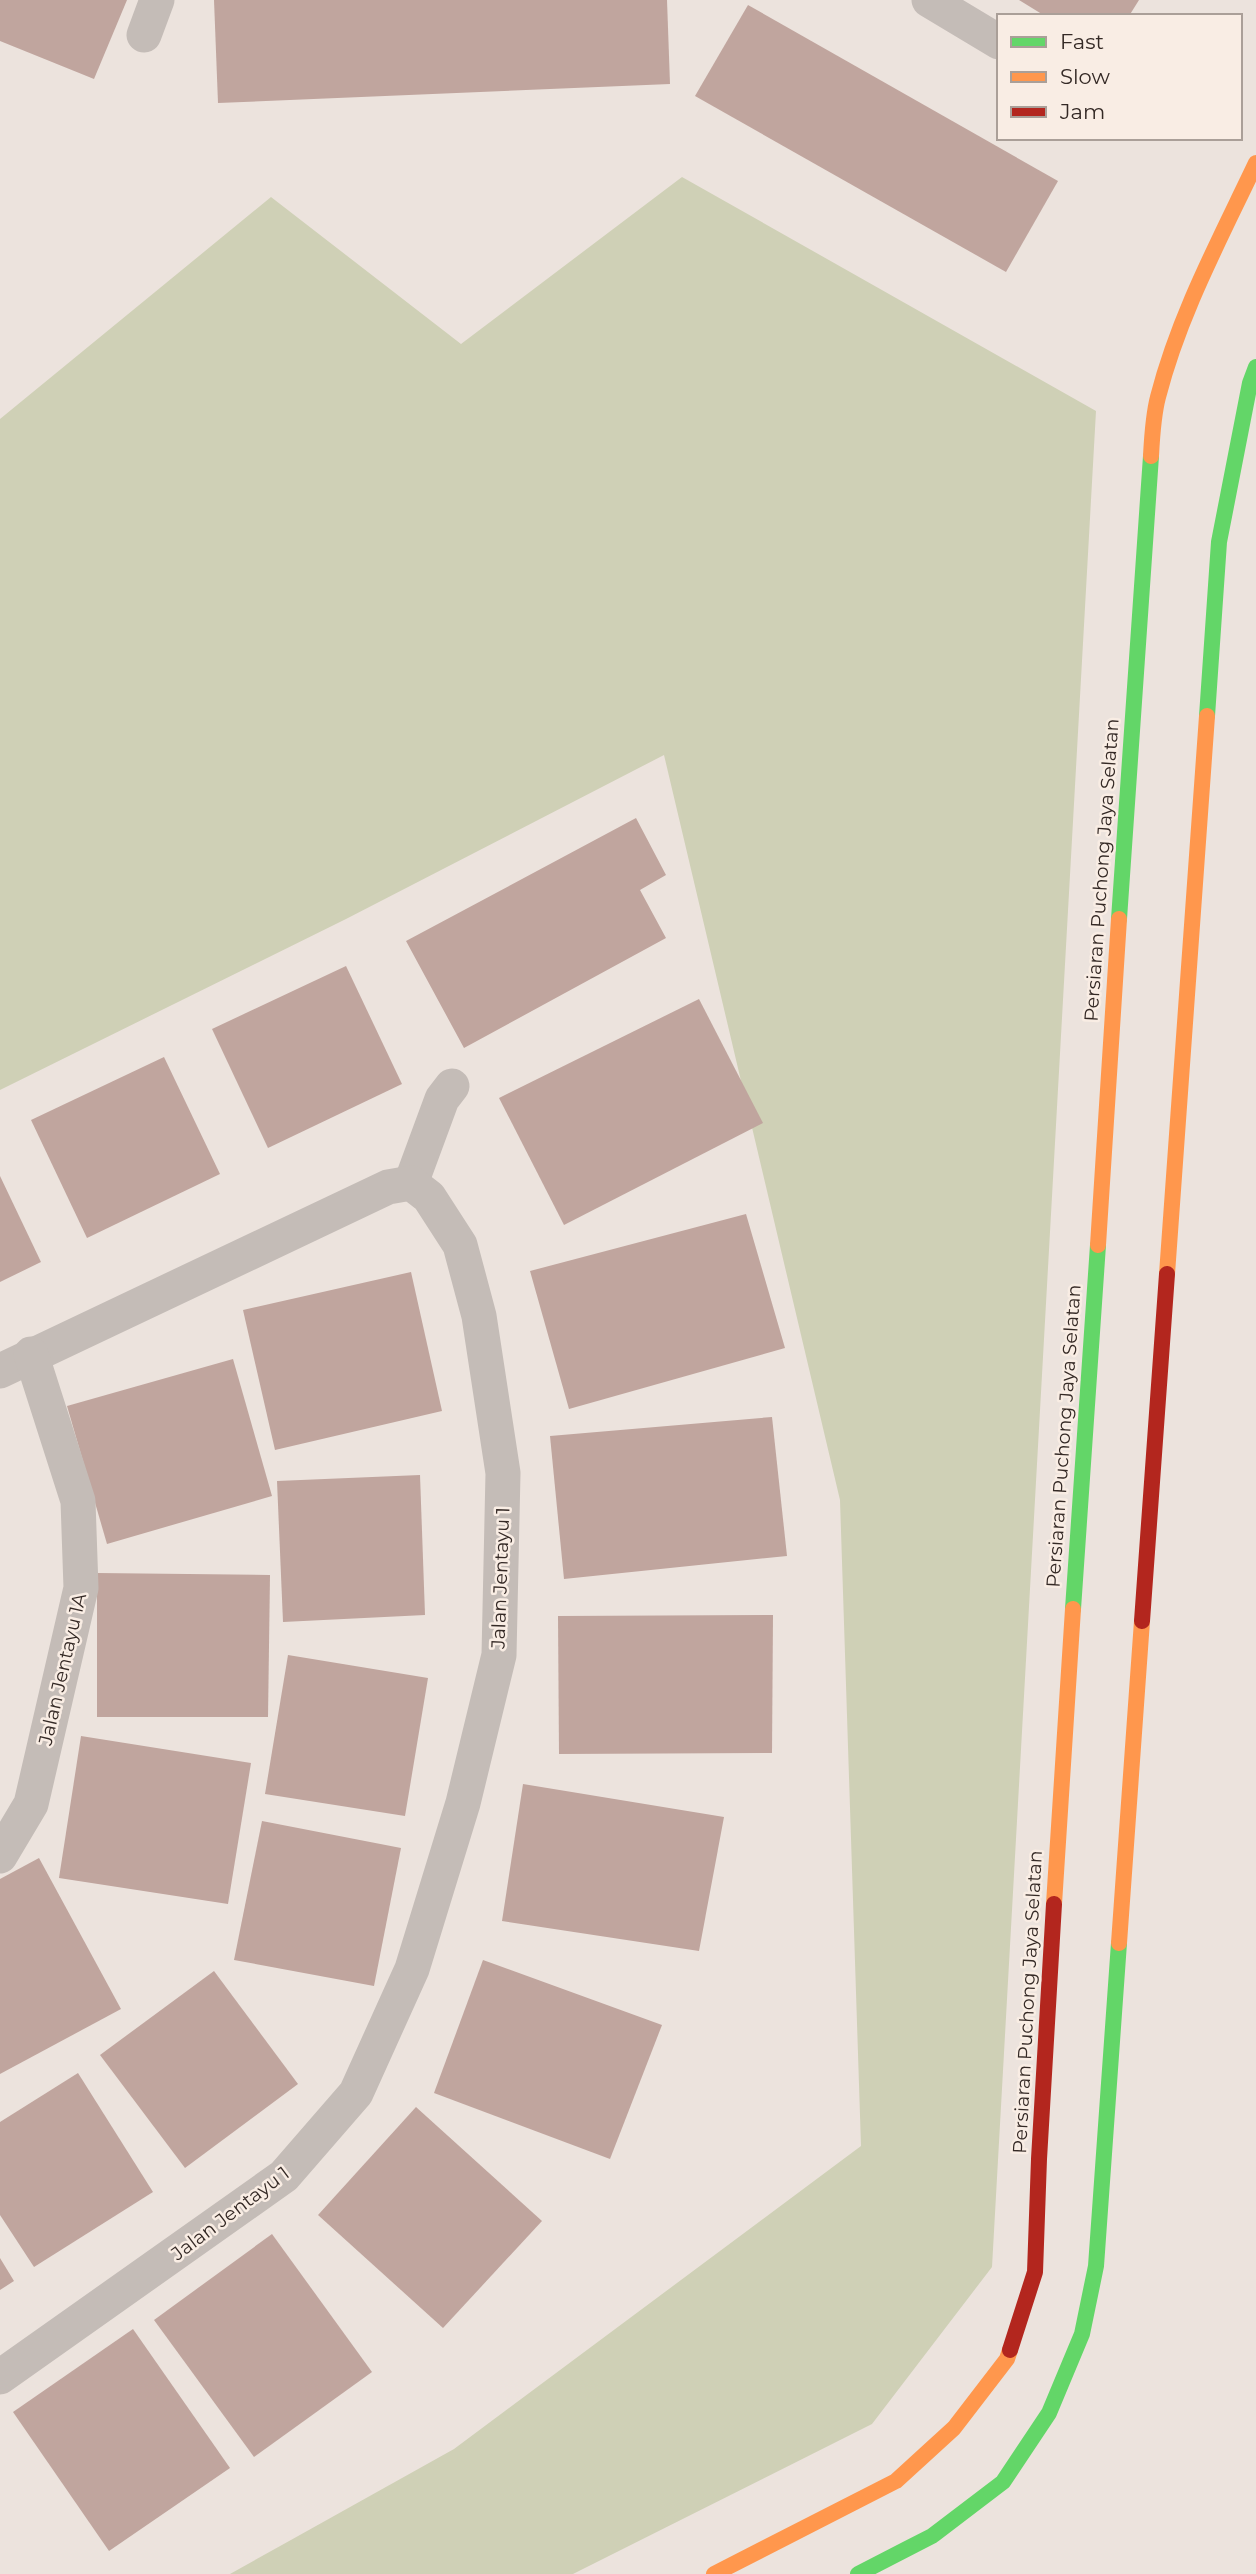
<svg xmlns="http://www.w3.org/2000/svg" width="1256" height="2574" font-family="Montserrat,sans-serif">
  <style>
    .green { fill: #cfd0b6 }
    .building { fill: #c0a59e }
    .lines { fill: none; stroke-linecap: round; stroke-linejoin: round }
    .street { stroke: #c4bcb7; stroke-width: 35 }
    .fast { stroke: #63d668; stroke-width: 16 }
    .slow { stroke: #ff974d; stroke-width: 16 }
    .jam { stroke: #b3261e; stroke-width: 16 }
    .labels { text-anchor: middle; stroke-width: 5; stroke-linejoin: round; paint-order: stroke }
    .street-label { font-size: 19px; fill: #342925; stroke: #f9ede4 }
  </style>
  <rect width="100%" height="100%" fill="#ece3dd"/>
  <!-- green -->
  <polygon class="green" points="682,177 1096,411 992,2267 872,2424 573,2574 230,2574 454,2449 861,2146 840,1500 664,755 346,919 0,1090 0,419 271,197 461,344"/>
  <!-- building -->
  <g class="building">
    <polygon points="0,0 127,0 94,79 0,41"/>
    <polygon points="214,0 667,0 670,84 218,103"/>
    <polygon points="1019,0 1139,0 1129,16 1045,16"/>
    <polygon points="748,5 1058,181 1006,272 695,96"/>
    <polygon points="636,818 666,875 640,890 666,938 464,1048 406,941"/>
    <polygon points="346,966 402,1084 268,1148 212,1029"/>
    <polygon points="699,999 763,1123 564,1225 499,1098"/>
    <polygon points="164,1057 220,1174 87,1238 31,1120"/>
    <polygon points="0,1176 41,1262 0,1282"/>
    <polygon points="746,1214 785,1348 569,1409 530,1271"/>
    <polygon points="411,1272 442,1411 275,1450 243,1310"/>
    <polygon points="233,1359 272,1496 107,1544 67,1406"/>
    <polygon points="772,1417 787,1556 564,1579 550,1436"/>
    <polygon points="420,1475 425,1615 283,1622 277,1481"/>
    <polygon points="97,1573 270,1575 268,1717 97,1717"/>
    <polygon points="773,1615 772,1753 559,1754 558,1616"/>
    <polygon points="288,1655 428,1678 405,1816 265,1794"/>
    <polygon points="81,1736 251,1763 228,1904 59,1878"/>
    <polygon points="523,1784 724,1817 699,1951 502,1921"/>
    <polygon points="262,1821 401,1848 374,1986 234,1960"/>
    <polygon points="39,1858 121,2009 0,2074 0,1879"/>
    <polygon points="483,1960 662,2025 610,2159 434,2093"/>
    <polygon points="214,1971 298,2084 185,2168 100,2055"/>
    <polygon points="78,2073 153,2192 34,2267 0,2215 0,2122"/>
    <polygon points="416,2107 542,2221 443,2328 318,2215"/>
    <polygon points="272,2234 372,2372 254,2457 154,2320"/>
    <polygon points="0,2258 14,2281 0,2290"/>
    <polygon points="133,2329 230,2468 109,2551 13,2412"/>
  </g>
  <g class="lines">
    <!-- street -->
    <g class="street">
      <polyline points="929,0 999,42"/>
      <polyline points="144,35 157,0"/>
      <polyline points="411,1183 442,1099 452,1086"/>
      <polyline points="0,1371 388,1187 411,1183 429,1197 460,1245 479,1316 503,1473 499,1655 463,1803 412,1969 356,2093 284,2176 0,2377"/>
      <polyline points="0,1856 31,1804 81,1588 78,1501 31,1354"/>
    </g>
    <!-- fast -->
    <g class="fast">
      <polyline points="1207,716 1219,542 1250,383 1256,367"/>
      <polyline points="1119,919 1151,456"/>
      <polyline points="1073,1609 1098,1245"/>
      <polyline points="858,2574 932,2536 1003,2482 1049,2413 1082,2334 1096,2266 1119,1943"/>
    </g>
    <!-- slow -->
    <g class="slow">
      <path d="M1151,456C1152,437 1153,416 1158,397C1179,315 1220,239 1256,163"/>
      <polyline points="1098,1245 1119,919"/>
      <polyline points="1167,1274 1207,716"/>
      <polyline points="1054,1904 1073,1609"/>
      <polyline points="1119,1943 1142,1621"/>
      <polyline points="714,2574 896,2481 954,2428 1007,2359 1010,2350"/>
    </g>
    <!-- jam -->
    <g class="jam">
      <polyline points="1142,1621 1167,1274"/>
      <polyline points="1010,2350 1035,2272 1039,2159 1054,1904"/>
    </g>
  </g>
  <g class="labels">
    <!-- street labels -->
    <g class="street-label">
      <text transform="translate(1101 870) rotate(-86)" y="7">Persiaran Puchong Jaya Selatan</text>
      <text transform="translate(1063 1436) rotate(-86)" y="7">Persiaran Puchong Jaya Selatan</text>
      <text transform="translate(500 1578) rotate(-88)" y="7">Jalan Jentayu 1</text>
      <text transform="translate(62 1669) rotate(-77)" y="7">Jalan Jentayu 1A</text>
      <text transform="translate(1027 2002) rotate(-87)" y="7">Persiaran Puchong Jaya Selatan</text>
      <text transform="translate(230 2213) rotate(-37)" y="7">Jalan Jentayu 1</text>
    </g>
  </g>
  <!-- legend -->
  <rect x="997" y="14" width="245" height="126" fill="#f9ede4" stroke="#aa9f98" stroke-width="2"/>
  <rect x="1011" y="37" width="35" height="10" fill="#63d668" stroke="#aa9f98" stroke-width="2"/>
  <text x="1060" y="49" font-size="21" fill="#342925">Fast</text>
  <rect x="1011" y="72" width="35" height="10" fill="#ff974d" stroke="#aa9f98" stroke-width="2"/>
  <text x="1060" y="84" font-size="21" fill="#342925">Slow</text>
  <rect x="1011" y="107" width="35" height="10" fill="#b3261e" stroke="#aa9f98" stroke-width="2"/>
  <text x="1060" y="119" font-size="21" fill="#342925">Jam</text>
</svg>
